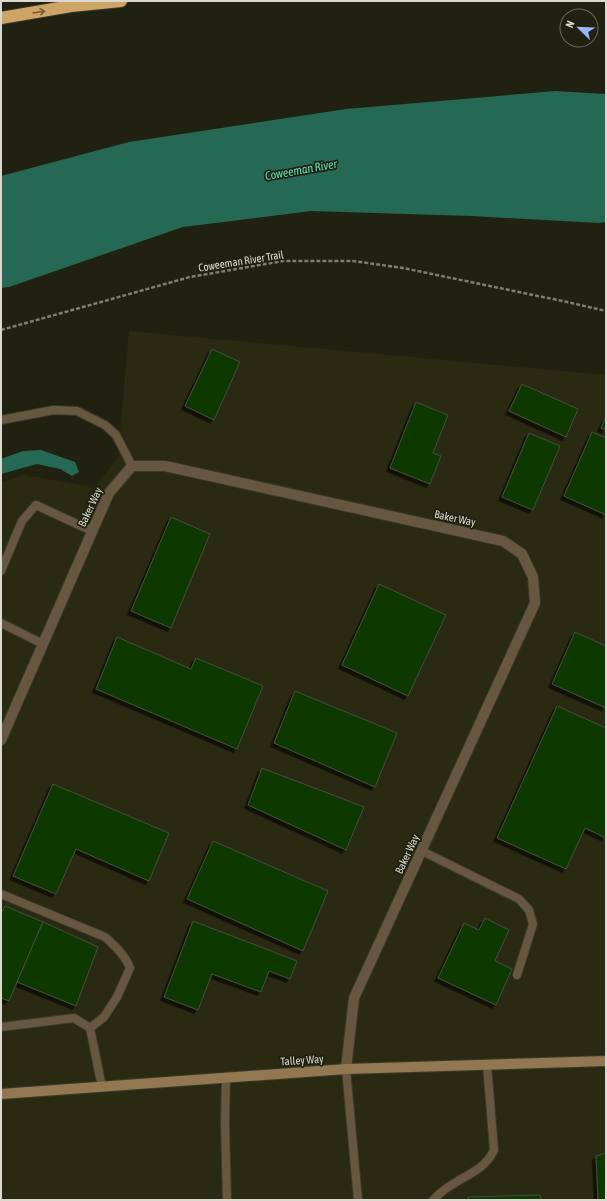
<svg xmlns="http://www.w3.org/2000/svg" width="607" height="1201" font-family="'Asap Condensed',sans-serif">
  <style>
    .built { fill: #2a2a13 }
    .water { fill: #256854 }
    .building { fill: #103901; stroke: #434e40; filter: url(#shadow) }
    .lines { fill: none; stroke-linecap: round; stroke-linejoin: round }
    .lane-casing { stroke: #3b3b2c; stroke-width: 10 }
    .street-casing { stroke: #3b3b2c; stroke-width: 12 }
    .secondary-casing { stroke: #3b3b2c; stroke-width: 12 }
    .highway-casing { stroke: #3b3b2c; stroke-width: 14 }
    .path { stroke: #7d7d70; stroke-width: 2.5; stroke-dasharray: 4 2; stroke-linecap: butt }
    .lane { stroke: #685740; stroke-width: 8 }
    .street { stroke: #685740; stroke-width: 10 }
    .secondary { stroke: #927750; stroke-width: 10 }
    .highway { stroke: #cfa567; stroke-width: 12 }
    .oneway { stroke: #6f5c38 }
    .labels { text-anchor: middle; stroke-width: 3.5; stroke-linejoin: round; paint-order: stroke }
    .street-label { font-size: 11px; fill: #d9d9cf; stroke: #212111 }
    .water-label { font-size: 12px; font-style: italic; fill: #64dfba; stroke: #212111 }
  </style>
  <defs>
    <filter id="shadow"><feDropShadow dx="-3.5" dy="3.5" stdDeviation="0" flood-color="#0009"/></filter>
  </defs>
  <rect width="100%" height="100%" fill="#212111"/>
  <!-- built -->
  <polygon class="built" points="129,331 606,375 606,1200 1,1200 1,483 23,475 94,487 118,458"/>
  <!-- water -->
  <g class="water">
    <polygon points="555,91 606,94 606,222 599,223 471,216 311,211 183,227 9,287 1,288 1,176 129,142 346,109"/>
    <polygon points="41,450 75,462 79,472 72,476 60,469 37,464 1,474 1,459 23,451"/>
  </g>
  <!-- building -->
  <g class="building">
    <polygon points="212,349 240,362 214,420 185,406"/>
    <polygon points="522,384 578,409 566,437 509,411"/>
    <polygon points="416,402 448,415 433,453 441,456 430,484 390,468"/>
    <polygon points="606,417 606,430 601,428"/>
    <polygon points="592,432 606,438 606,515 564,496"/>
    <polygon points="529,433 560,446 533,510 502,497"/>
    <polygon points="171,517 210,534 171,628 131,611"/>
    <polygon points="379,584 446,615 408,696 342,665"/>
    <polygon points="575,632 606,646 606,708 552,684"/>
    <polygon points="117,637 191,669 196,658 263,686 237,749 96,689"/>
    <polygon points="295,691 397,733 375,787 274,743"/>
    <polygon points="557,706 606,728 606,838 585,828 566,869 497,838"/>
    <polygon points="262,768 364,807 346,850 248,805"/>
    <polygon points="53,784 169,833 149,881 76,849 56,894 13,876"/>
    <polygon points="213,841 328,891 303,951 187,899"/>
    <polygon points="5,906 43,922 9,1001 1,998 1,914"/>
    <polygon points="485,918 509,930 495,961 512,969 496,1005 438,978 464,923 479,930"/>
    <polygon points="193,921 297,961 290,979 269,971 261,992 212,974 198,1010 164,997"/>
    <polygon points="43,922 98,947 76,1006 17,982"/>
    <polygon points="606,1153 606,1200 598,1200 596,1156"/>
    <polygon points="540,1195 541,1200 469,1200 468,1197"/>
  </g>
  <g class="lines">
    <defs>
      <g id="lane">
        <polyline points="1,420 54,410 77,411 105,425 116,435 132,466"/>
        <polyline points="1,571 22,521 36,505 92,531"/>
        <polyline points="1,623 43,644"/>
        <polyline points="422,851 519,899 529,910 533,924 517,975"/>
        <path d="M1,894L105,937C115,946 125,955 130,968L117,997L104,1017L90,1028"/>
        <polyline points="1,1027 74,1018 90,1028 102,1087"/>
        <polyline points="346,1069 358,1200"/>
        <polyline points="226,1078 225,1123 227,1200"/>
        <path d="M433,1200C439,1194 446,1188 453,1184C470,1173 485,1169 494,1150L487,1065"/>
      </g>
      <polyline id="street" points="1,740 109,493 132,466 165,466 503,541 522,554 533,577 535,603 354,998 346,1069"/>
      <polyline id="secondary" points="1,1094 346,1069 606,1061"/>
      <polyline id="highway" points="1,18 71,6 121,1"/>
    </defs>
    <!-- lane casing -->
    <use href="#lane" class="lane-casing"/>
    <!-- street casing -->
    <use href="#street" class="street-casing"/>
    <!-- secondary casing -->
    <use href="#secondary" class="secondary-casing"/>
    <!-- highway casing -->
    <use href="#highway" class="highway-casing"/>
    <!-- path -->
    <polyline class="path" points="1,330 190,277 283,261 353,261 403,268 567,302 606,311"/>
    <!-- lane -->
    <use href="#lane" class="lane"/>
    <!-- street -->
    <use href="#street" class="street"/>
    <!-- secondary -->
    <use href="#secondary" class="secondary"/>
    <!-- highway -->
    <use href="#highway" class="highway"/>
  </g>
  <!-- one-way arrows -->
  <defs><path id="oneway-shaft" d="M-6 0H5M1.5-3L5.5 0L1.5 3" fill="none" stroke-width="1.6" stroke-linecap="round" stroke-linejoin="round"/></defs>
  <use class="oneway" href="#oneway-shaft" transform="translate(39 12) rotate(-9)"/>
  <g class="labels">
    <!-- street labels -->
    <g class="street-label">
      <text transform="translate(241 261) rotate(-9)" y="4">Coweeman River Trail</text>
      <text transform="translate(90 507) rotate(-65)" y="4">Baker Way</text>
      <text transform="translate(455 518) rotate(12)" y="4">Baker Way</text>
      <text transform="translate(407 854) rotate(-65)" y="4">Baker Way</text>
      <text transform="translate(302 1060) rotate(-4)" y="4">Talley Way</text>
    </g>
    <!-- water labels -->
    <g class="water-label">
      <text transform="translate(301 170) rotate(-10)" y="4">Coweeman River</text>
    </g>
  </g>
  <!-- border -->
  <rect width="607" height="1201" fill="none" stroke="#d9d9cf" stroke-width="4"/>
  <!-- north arrow -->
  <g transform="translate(579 28) rotate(293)"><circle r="19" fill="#212111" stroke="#6b6b5d"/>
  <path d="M0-3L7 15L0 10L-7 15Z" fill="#96b6fd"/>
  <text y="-6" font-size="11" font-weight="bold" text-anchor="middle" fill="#d9d9cf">N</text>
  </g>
</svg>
